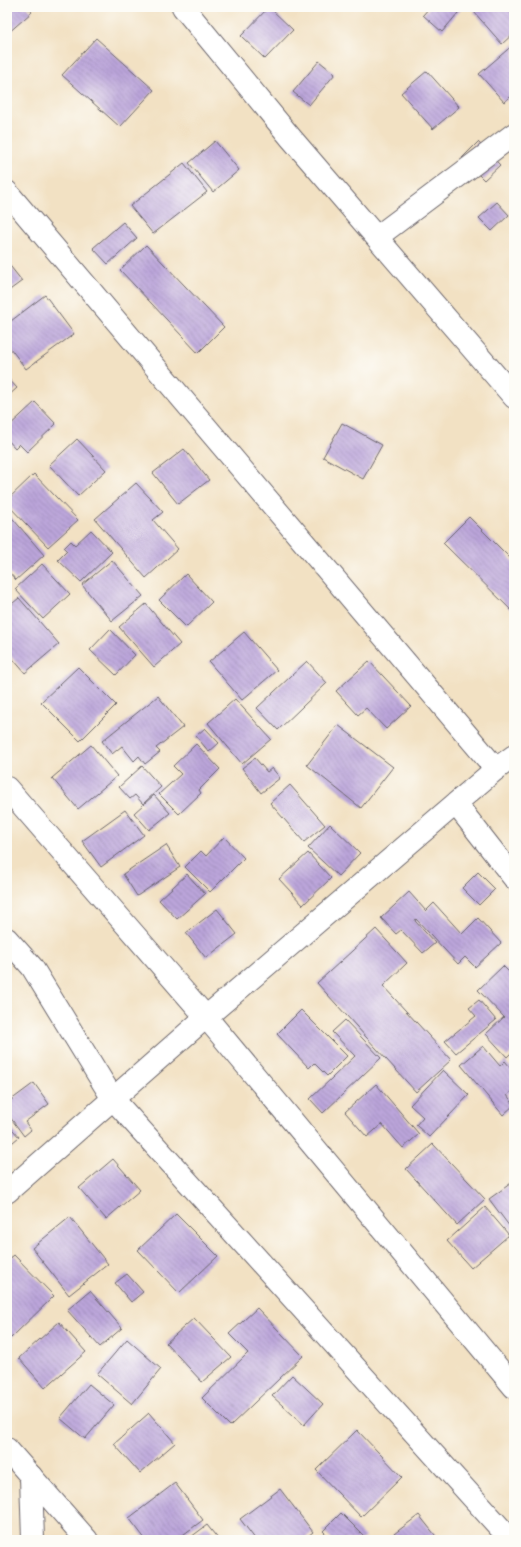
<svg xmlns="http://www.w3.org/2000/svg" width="521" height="1547" font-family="'Sorts Mill Goudy',serif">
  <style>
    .building { fill: url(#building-back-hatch) }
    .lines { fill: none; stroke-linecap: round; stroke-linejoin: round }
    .street-casing { stroke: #6b656b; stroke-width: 24 }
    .street { stroke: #fff; stroke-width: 22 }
  </style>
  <defs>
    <pattern id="building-back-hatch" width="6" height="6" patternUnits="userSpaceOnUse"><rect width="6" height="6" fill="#bba5da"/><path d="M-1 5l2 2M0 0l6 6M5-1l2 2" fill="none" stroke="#9886b2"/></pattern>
  </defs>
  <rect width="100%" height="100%" fill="#fdfcf7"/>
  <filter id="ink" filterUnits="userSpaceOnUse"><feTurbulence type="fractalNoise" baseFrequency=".025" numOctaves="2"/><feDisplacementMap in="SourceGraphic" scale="8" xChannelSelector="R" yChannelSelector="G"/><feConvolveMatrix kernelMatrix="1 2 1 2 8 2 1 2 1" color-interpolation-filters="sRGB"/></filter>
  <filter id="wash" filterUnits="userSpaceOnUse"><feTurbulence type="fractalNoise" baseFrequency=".012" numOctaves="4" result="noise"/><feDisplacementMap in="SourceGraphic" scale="16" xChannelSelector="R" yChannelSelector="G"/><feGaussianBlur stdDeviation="0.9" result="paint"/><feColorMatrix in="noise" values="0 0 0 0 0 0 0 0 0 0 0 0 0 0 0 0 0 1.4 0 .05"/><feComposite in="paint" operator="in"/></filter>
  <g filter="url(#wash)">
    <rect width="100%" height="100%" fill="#f2e1c3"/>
    <g id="blocks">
      <!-- building -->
      <g class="building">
        <polygon points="7,7 27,7 32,12 7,34"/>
        <polygon points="269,7 293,30 265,59 241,36"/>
        <polygon points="430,7 463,7 442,32 423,15"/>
        <polygon points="480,7 514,7 514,33 502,44 474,12"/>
        <polygon points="96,38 154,90 120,127 62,75"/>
        <polygon points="514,44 514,94 504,102 479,74"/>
        <polygon points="319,61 335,74 309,105 293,92"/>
        <polygon points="427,71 459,107 433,129 401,93"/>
        <polygon points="215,141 239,170 213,192 189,163"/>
        <polygon points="478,142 500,165 484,180 462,158"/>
        <polygon points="184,163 207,192 153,234 130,206"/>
        <polygon points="497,202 509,215 492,231 479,218"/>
        <polygon points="123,222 137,238 108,264 93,248"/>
        <polygon points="146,245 224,327 198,353 120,270"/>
        <polygon points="7,262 22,281 7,292"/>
        <polygon points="45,295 74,334 26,369 7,344 7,324"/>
        <polygon points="7,377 17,388 7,397"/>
        <polygon points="35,402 56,424 27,452 19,444 15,448 7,439 7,428"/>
        <polygon points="342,423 382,445 363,479 323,457"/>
        <polygon points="77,439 106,470 78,496 49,465"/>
        <polygon points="184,449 209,480 178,504 153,473"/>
        <polygon points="34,474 78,520 48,547 7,504 7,500"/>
        <polygon points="136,483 163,512 153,520 178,549 146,578 95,519"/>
        <polygon points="7,512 44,555 16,580 7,570"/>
        <polygon points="469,517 514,562 514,613 443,543"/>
        <polygon points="91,530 112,552 81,582 58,560 67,551 64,548 71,541 75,545"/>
        <polygon points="112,560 143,596 112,621 82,585"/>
        <polygon points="42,564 70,594 43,619 15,589"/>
        <polygon points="186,574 212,602 186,627 159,600"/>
        <polygon points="19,598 59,644 25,673 7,652 7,608"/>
        <polygon points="146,604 180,644 154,667 119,627"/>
        <polygon points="110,629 135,655 116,675 90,650"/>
        <polygon points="244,632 277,670 242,700 209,662"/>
        <polygon points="307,661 327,683 278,730 257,708"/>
        <polygon points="369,661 411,706 386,729 366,708 358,715 336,691"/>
        <polygon points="78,667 116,705 80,741 41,702"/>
        <polygon points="158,696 183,727 156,748 160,752 145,764 139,756 134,761 122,746 112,754 102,741"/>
        <polygon points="235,699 271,739 242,764 208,723"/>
        <polygon points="338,725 393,767 361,808 307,765"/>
        <polygon points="205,728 219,743 209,752 196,736"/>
        <polygon points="196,744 220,769 199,790 201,793 179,814 159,794 181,774 173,766"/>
        <polygon points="91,745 117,776 78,809 52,778"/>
        <polygon points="255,758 267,772 272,768 280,778 261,793 242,768"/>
        <polygon points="142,766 161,787 143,804 135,795 130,799 119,787"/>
        <polygon points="290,785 325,825 304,842 270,803"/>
        <polygon points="154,795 170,813 149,830 134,813"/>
        <polygon points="125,810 144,835 101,867 82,841"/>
        <polygon points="330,824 360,853 338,876 308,848"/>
        <polygon points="224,837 244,858 210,892 185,867 201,851 206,856"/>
        <polygon points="166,845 180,867 137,896 123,874"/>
        <polygon points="308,853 331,878 303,905 279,879"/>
        <polygon points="478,872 495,889 479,905 462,888"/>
        <polygon points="187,874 205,894 177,919 159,900"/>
        <polygon points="409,892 426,911 434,903 462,934 478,918 501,943 475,967 465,957 458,964 416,919 415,921 435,943 423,953 401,930 396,934 381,918"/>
        <polygon points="217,909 237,934 206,958 186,933"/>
        <polygon points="376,929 407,963 383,986 451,1060 416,1092 317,983"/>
        <polygon points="503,966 514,977 514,1050 507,1057 486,1034 504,1017 478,990"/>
        <polygon points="479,1000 496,1020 456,1053 445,1041 476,1016 469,1008"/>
        <polygon points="301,1010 347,1056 327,1076 314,1063 309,1068 277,1034"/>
        <polygon points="345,1020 381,1058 323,1113 310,1099 355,1056 332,1032"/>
        <polygon points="483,1046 500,1066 505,1061 510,1067 514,1064 514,1089 507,1095 514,1105 503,1115 461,1065"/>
        <polygon points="443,1070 469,1095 429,1137 416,1125 423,1117 410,1105"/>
        <polygon points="34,1083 49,1104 25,1122 31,1130 24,1136 7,1113 7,1103"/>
        <polygon points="376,1084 419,1134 403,1148 382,1124 367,1137 345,1112"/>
        <polygon points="7,1123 19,1137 7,1147"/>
        <polygon points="433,1144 485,1199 457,1225 406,1169"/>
        <polygon points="113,1159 140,1190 106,1219 79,1188"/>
        <polygon points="514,1181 514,1230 513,1231 489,1199"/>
        <polygon points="485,1207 509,1235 471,1268 447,1241"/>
        <polygon points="176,1214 218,1256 179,1293 138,1250"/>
        <polygon points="70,1217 108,1264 69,1295 32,1248"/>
        <polygon points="14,1255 54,1296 11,1338 7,1334 7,1261"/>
        <polygon points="127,1274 143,1292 131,1302 115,1283"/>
        <polygon points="90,1291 122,1328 100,1347 67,1310"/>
        <polygon points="257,1308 303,1356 230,1426 202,1398 248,1353 229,1334"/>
        <polygon points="194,1318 231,1357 202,1382 166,1343"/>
        <polygon points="59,1322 86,1352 45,1388 19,1358"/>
        <polygon points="127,1339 161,1369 132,1404 97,1374"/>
        <polygon points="292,1375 323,1404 304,1425 272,1396"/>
        <polygon points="89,1384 114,1405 85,1439 60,1418"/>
        <polygon points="149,1413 175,1443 140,1473 114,1444"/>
        <polygon points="357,1430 402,1477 361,1517 316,1470"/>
        <polygon points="175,1483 203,1520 176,1540 146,1540 129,1518"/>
        <polygon points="280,1489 313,1532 303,1540 256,1540 240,1519"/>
        <polygon points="341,1513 365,1537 362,1540 332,1540 323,1531"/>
        <polygon points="419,1515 439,1540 386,1540"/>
        <polygon points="207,1525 219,1540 187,1540"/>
      </g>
    </g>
  </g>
  <g filter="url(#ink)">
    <use href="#blocks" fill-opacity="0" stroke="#6b656b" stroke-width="1"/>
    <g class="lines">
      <defs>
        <g id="street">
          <polyline points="183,7 291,138 514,397"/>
          <polyline points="7,192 496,769"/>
          <polyline points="377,237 514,134"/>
          <polyline points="7,788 206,1017 514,1387"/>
          <polyline points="456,804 514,878"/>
          <polyline points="7,939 32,967 113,1099 511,1540"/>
          <polyline points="7,1192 206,1017 496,769 514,756"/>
          <polyline points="7,1449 87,1540"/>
          <polyline points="31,1476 33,1540"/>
        </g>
      </defs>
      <!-- street casing -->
      <use href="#street" class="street-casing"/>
      <!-- street -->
      <use href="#street" class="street"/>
    </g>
  </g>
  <!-- margin -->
  <rect width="521" height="1547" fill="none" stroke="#fdfcf7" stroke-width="24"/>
</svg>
